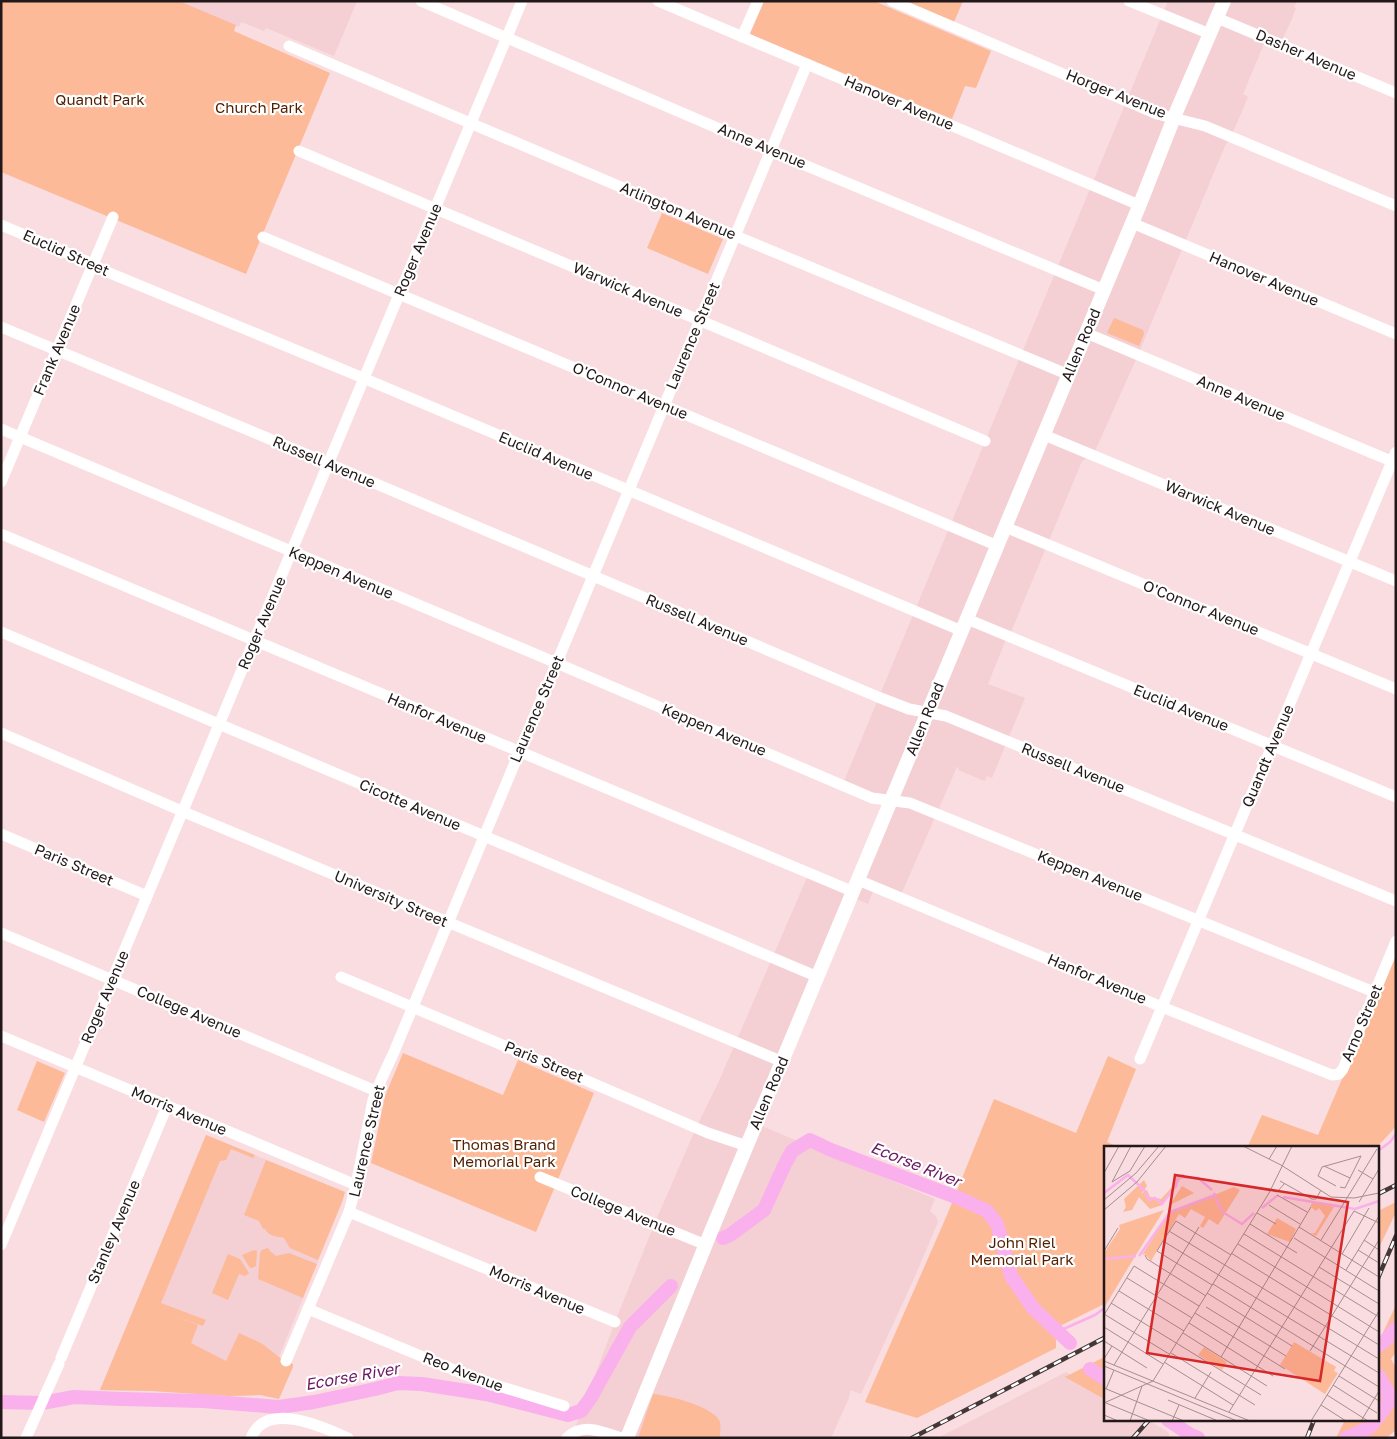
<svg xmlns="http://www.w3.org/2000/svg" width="1397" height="1439" font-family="'Golos Text',sans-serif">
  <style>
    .built { fill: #f4cfd3 }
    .green { fill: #fdba98 }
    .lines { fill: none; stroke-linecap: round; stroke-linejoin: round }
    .stream { stroke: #fab0ec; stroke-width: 2.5 }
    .river { stroke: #fab0ec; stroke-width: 14 }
    .minor { stroke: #fff; stroke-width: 11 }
    .major { stroke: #fff; stroke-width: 14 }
    .rail-casing { stroke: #443738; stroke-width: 4.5 }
    .rail { stroke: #fff; stroke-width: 2.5; stroke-dasharray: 8; stroke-linecap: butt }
    .labels { text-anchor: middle; stroke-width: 4.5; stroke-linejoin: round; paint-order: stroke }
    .street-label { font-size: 15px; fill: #221819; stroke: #fff }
    .park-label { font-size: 15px; fill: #511f00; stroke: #fff }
    .water-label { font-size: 16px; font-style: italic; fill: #6c1862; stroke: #fff }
    .inset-river { fill: none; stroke: #fab0ec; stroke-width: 2.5 }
    .inset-road { fill: none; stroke: #a48e90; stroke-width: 1 }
    .view { fill: #d62828; fill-opacity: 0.15; stroke: #d62828; stroke-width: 2.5 }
    .inset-edge { fill: none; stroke: #221819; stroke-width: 2.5 }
  </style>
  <rect width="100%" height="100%" fill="#fadde0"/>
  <!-- built -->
  <g class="built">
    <polygon points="179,1 357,1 334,56 266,28 264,31 241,22 239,27"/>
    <polygon points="1168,1 1297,1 1294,7 1296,8 1292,19 1280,44 1266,39 1243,94 1248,97 1231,137 1225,146 1138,355 1095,451 1092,455 1082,461 1009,637 1007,637 988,684 1025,698 992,778 987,776 985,781 982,780 958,770 959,768 957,767 900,897 875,887 868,904 852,897 757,1124 935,1199 930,1211 936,1216 938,1222 916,1274 861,1394 851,1390 848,1400 831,1438 581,1438 573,1433 615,1322 654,1225 696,1128 719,1081 809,873 853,892 891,801 842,786"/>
    <polygon points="206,1135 345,1192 342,1202 279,1357 260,1395 229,1396 152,1391 100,1390"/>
    <polygon points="1066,1372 1106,1395 1106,1420 1148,1420 1168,1432 1170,1438 938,1438"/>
  </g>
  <!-- green -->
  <g class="green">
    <polygon points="1,1 179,1 236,25 234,31 330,73 246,274 1,172"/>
    <polygon points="764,1 874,1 991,51 976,88 965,86 952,119 750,34"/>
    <polygon points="905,1 963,1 954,22"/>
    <polygon points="662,213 723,239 708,274 647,248"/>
    <polygon points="1114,318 1143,330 1144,334 1139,346 1107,333"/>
    <polygon points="1396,953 1396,1126 1392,1131 1376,1148 1247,1148 1262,1115 1318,1135"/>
    <polygon points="403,1053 503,1095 518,1060 594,1093 536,1232 371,1163 385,1096"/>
    <polygon points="1108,1056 1136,1069 1107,1142 1120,1148 1106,1148 1106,1303 1056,1328 1056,1348 917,1418 865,1402 947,1215 994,1099 1076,1133"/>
    <polygon points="37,1061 65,1073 44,1122 17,1110"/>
    <polygon points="206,1135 255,1155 253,1158 231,1149 226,1160 220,1161 161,1303 206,1320 203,1326 176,1317 198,1325 191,1343 226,1361 239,1333 261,1343 283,1360 293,1364 293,1367 279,1399 260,1395 229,1396 152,1391 100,1390"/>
    <path d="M266,1160L345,1192L342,1202L318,1260L290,1248L284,1238C277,1236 269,1237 265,1229H263L259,1221L244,1215Z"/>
    <polygon points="1396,1202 1396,1212 1378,1250 1378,1211"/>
    <polygon points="268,1248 270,1251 276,1256 289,1253 317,1264 303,1298 258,1279 260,1253 262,1250"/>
    <polygon points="254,1250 257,1251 256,1266 252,1268 250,1268 242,1255"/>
    <polygon points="228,1254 240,1259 249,1273 245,1276 239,1274 228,1300 212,1293"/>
    <polygon points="1396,1305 1396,1352 1391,1359 1396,1368 1396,1430 1386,1438 1336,1438 1345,1420 1378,1420 1378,1343"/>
    <polygon points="1106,1356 1106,1400 1065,1377"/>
    <path d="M653,1394C668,1395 715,1407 720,1422C721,1426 720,1433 720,1438H638Z"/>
  </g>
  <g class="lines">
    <!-- stream -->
    <g class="stream">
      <polyline points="1378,1151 1390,1142 1396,1134"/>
      <polyline points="1059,1331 1095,1315 1106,1307"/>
    </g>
    <!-- river -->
    <g class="river">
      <polyline points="723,1238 730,1235 764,1210 784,1166 792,1151 810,1140 831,1150 961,1199 987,1211 997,1224 1011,1276 1033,1308 1070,1343"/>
      <polyline points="1378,1346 1386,1340 1396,1328"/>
      <polyline points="1090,1369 1106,1379"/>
      <polyline points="1378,1375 1387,1390 1389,1402 1378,1417"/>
      <polyline points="1,1402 42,1403 74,1397 122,1399 203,1401 279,1407 314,1402 375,1389 398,1383 422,1384 486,1394 568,1415 581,1411 590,1399 630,1327 671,1286"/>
      <polyline points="1168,1420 1191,1435 1198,1438"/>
      <polyline points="1346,1438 1369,1428 1376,1420"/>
    </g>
    <!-- minor -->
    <g class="minor">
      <polyline points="421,1 771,151 1104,290"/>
      <polyline points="658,1 1139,205"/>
      <polyline points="892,1 1157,114 1205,126 1396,206"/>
      <polyline points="1129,1 1210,34"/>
      <polyline points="1217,18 1396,93"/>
      <polyline points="742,37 758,1"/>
      <polyline points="289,46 743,239 1069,375"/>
      <polyline points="299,151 985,441"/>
      <polyline points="1132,223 1396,334"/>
      <polyline points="1,225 93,264 100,269 356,375 962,631"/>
      <polyline points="263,237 998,546"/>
      <polyline points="1,327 320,460 878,697 909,709 946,716 1396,901"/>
      <polyline points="1086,333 1396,463"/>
      <polyline points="1,429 547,659 872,798 910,803 1374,992"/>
      <polyline points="1044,435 1396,581"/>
      <polyline points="1,482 113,217"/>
      <polyline points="1005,527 1396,689"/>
      <polyline points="1,534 854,892"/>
      <polyline points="967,619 1396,797"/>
      <polyline points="1,632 818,977"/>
      <polyline points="1,733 191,815 783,1062"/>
      <polyline points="1,834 147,896"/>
      <polyline points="858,880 1162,1007 1332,1075 1339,1074 1343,1069 1396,941"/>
      <polyline points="1,933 376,1091"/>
      <polyline points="341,977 569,1073 708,1133 747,1146"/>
      <polyline points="1,1036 356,1185"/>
      <polyline points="1140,1059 1396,452"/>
      <polyline points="540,1177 706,1245"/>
      <polyline points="349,1212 615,1322"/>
      <polyline points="1,1245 522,1"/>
      <polyline points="308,1309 476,1379 564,1406"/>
      <polyline points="61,1358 167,1106"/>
      <polyline points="286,1361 349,1212 356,1185 373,1100 381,1080 394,1052 807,64"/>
      <polyline points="26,1438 59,1364"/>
      <path d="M251,1438C266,1400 323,1427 348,1438"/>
      <path d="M567,1438C583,1422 603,1432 621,1438"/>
    </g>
    <!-- major -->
    <polyline class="major" points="627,1438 710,1234 1140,204 1177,110 1224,1"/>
    <defs>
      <g id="rail">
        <polyline points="1378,1194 1396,1185"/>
        <polyline points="1378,1278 1396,1236"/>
        <polyline points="912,1438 1106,1337"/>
        <polyline points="1133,1438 1149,1420"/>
        <polyline points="1307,1438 1314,1420"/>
      </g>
    </defs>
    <!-- rail casing -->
    <use href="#rail" class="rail-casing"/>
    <!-- rail -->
    <use href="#rail" class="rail"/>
  </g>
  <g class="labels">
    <!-- street labels -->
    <g class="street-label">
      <text transform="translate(1306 55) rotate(23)" y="5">Dasher Avenue</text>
      <text transform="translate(1116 94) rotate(22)" y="5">Horger Avenue</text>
      <text transform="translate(899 103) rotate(23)" y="5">Hanover Avenue</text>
      <text transform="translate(762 146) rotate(23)" y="5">Anne Avenue</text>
      <text transform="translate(678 211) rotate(23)" y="5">Arlington Avenue</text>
      <text transform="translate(418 250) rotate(-67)" y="5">Roger Avenue</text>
      <text transform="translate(66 253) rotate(24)" y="5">Euclid Street</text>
      <text transform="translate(1264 279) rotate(23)" y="5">Hanover Avenue</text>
      <text transform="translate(628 290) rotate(23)" y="5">Warwick Avenue</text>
      <text transform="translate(693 336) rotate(-67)" y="5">Laurence Street</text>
      <text transform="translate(1081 345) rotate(-67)" y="5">Allen Road</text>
      <text transform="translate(57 350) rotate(-67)" y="5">Frank Avenue</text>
      <text transform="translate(630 391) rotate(23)" y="5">O'Connor Avenue</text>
      <text transform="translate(1241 398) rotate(23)" y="5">Anne Avenue</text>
      <text transform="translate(546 456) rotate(23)" y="5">Euclid Avenue</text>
      <text transform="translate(324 462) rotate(23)" y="5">Russell Avenue</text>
      <text transform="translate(1220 508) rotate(23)" y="5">Warwick Avenue</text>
      <text transform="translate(341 573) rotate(23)" y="5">Keppen Avenue</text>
      <text transform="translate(1201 608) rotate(22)" y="5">O'Connor Avenue</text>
      <text transform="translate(697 620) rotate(23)" y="5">Russell Avenue</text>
      <text transform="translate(262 623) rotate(-67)" y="5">Roger Avenue</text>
      <text transform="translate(1181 708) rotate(22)" y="5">Euclid Avenue</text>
      <text transform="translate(537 709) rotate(-67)" y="5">Laurence Street</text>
      <text transform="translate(437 718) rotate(23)" y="5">Hanfor Avenue</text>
      <text transform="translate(925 719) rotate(-68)" y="5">Allen Road</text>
      <text transform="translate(714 730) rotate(23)" y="5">Keppen Avenue</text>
      <text transform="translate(1268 756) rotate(-67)" y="5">Quandt Avenue</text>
      <text transform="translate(1073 768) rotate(22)" y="5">Russell Avenue</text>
      <text transform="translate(410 805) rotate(23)" y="5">Cicotte Avenue</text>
      <text transform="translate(74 865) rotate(23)" y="5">Paris Street</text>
      <text transform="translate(1090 876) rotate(22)" y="5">Keppen Avenue</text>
      <text transform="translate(391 899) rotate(23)" y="5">University Street</text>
      <text transform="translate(1097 979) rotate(23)" y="5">Hanfor Avenue</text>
      <text transform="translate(105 997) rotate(-67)" y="5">Roger Avenue</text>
      <text transform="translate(189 1012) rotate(23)" y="5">College Avenue</text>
      <text transform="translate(1362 1023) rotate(-67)" y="5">Arno Street</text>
      <text transform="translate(544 1062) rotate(23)" y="5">Paris Street</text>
      <text transform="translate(769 1093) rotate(-67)" y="5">Allen Road</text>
      <text transform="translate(179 1111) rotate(23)" y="5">Morris Avenue</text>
      <text transform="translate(367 1141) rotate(-77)" y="5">Laurence Street</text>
      <text transform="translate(623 1211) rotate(22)" y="5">College Avenue</text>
      <text transform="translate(114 1232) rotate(-67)" y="5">Stanley Avenue</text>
      <text transform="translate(537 1290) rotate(23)" y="5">Morris Avenue</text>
      <text transform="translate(463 1372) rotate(21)" y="5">Reo Avenue</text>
    </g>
    <!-- park labels -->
    <g class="park-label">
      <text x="100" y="105">Quandt Park</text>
      <text x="259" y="113">Church Park</text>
      <text x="504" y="1150">Thomas Brand<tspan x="504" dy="17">Memorial Park</tspan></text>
      <text x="1022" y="1248">John Riel<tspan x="1022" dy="17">Memorial Park</tspan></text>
    </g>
    <!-- water labels -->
    <g class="water-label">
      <text transform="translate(916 1164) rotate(22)" y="6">Ecorse River</text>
      <text transform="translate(352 1376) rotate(-10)" y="6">Ecorse River</text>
    </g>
  </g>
  <!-- overview -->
  <g transform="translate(1104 1146)">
    <rect width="275" height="275" fill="#fadde0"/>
    <path d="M80,28L58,59L46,63L35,51L28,64L19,66L22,61L20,53L40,34L43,40L37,48L43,44L46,51L57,53L70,39L71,30ZM78,40L90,47L66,59ZM130,41L136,44L114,79L105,73L99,82L96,80L101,71L87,63L81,72L75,68L47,115L41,108L38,109L65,67ZM209,56L230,61L212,90L207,87H211L221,70L215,62L212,65L206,60ZM60,64L30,112L0,162V107L16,83L15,79ZM173,72L192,83L186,96L163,88ZM190,196L232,221L230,225L234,227L221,248L176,219ZM100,201L123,216L118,224L94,209Z" fill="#fdba98"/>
    <path class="inset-river" d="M0,47L24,29L41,45L45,54L51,52L58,58L72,40L74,31L94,32L108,44M110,47L117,65L138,78L150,67M179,51L251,63L275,55M158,62L174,49M35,110L66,66L111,49M0,113L32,110"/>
    <path class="inset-road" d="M27,0L8,36L26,25L41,0M139,0L177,19L227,51L250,52L275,47M165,13L173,0M220,20L246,32M254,24L269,33M0,27L15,0M176,35L208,53H212L217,44M232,40L214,30L218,21L257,10L241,42L236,41M166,44L173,46L181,37M173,49L203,66M0,54L32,27L55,0M255,56L275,23M165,59L196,78M0,64L33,36L62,0M235,65L273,3M153,67L172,78M146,78L193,107M195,81L275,131M65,85L275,213M140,88L275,171M190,92L275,145M217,94L235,65M260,94L275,104M59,95L275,227M134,98L275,186M254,104L275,117M0,105L14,82M127,107L275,199M238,108L265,62M41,109L43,113L102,150M215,121L275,158M242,124L275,70M23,132L88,172M109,138L275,241M108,139L53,105L59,95L72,75L127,109M15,145L80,185M103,147L188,200M7,157L157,249M102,161L182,210M91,167L181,223M0,168L65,208M0,169L30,120L95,160M85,177L169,230M0,181L59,218M79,187L163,240M0,195L43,222M206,205L275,94M67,207L151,259M117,211L207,61M0,213L8,200M0,215L146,275M60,216L129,259M10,219L95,81M0,220L133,275M235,230L275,255M229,239L273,267M0,242L80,275M2,243L10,224M223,249L264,275M91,252L107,226M64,254L114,275M0,257L49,235L165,47L188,0M2,257L46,275M217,259L242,275M125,266L250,65L275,77M0,269L14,275M26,275L38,240M68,275L75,259M207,275L275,165M257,275L275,245"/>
    <path class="view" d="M71,29L244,56L216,235L43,207Z"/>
    <rect width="275" height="275" class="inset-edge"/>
  </g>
  <!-- border -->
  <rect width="1397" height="1439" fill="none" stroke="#221819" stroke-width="5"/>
</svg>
